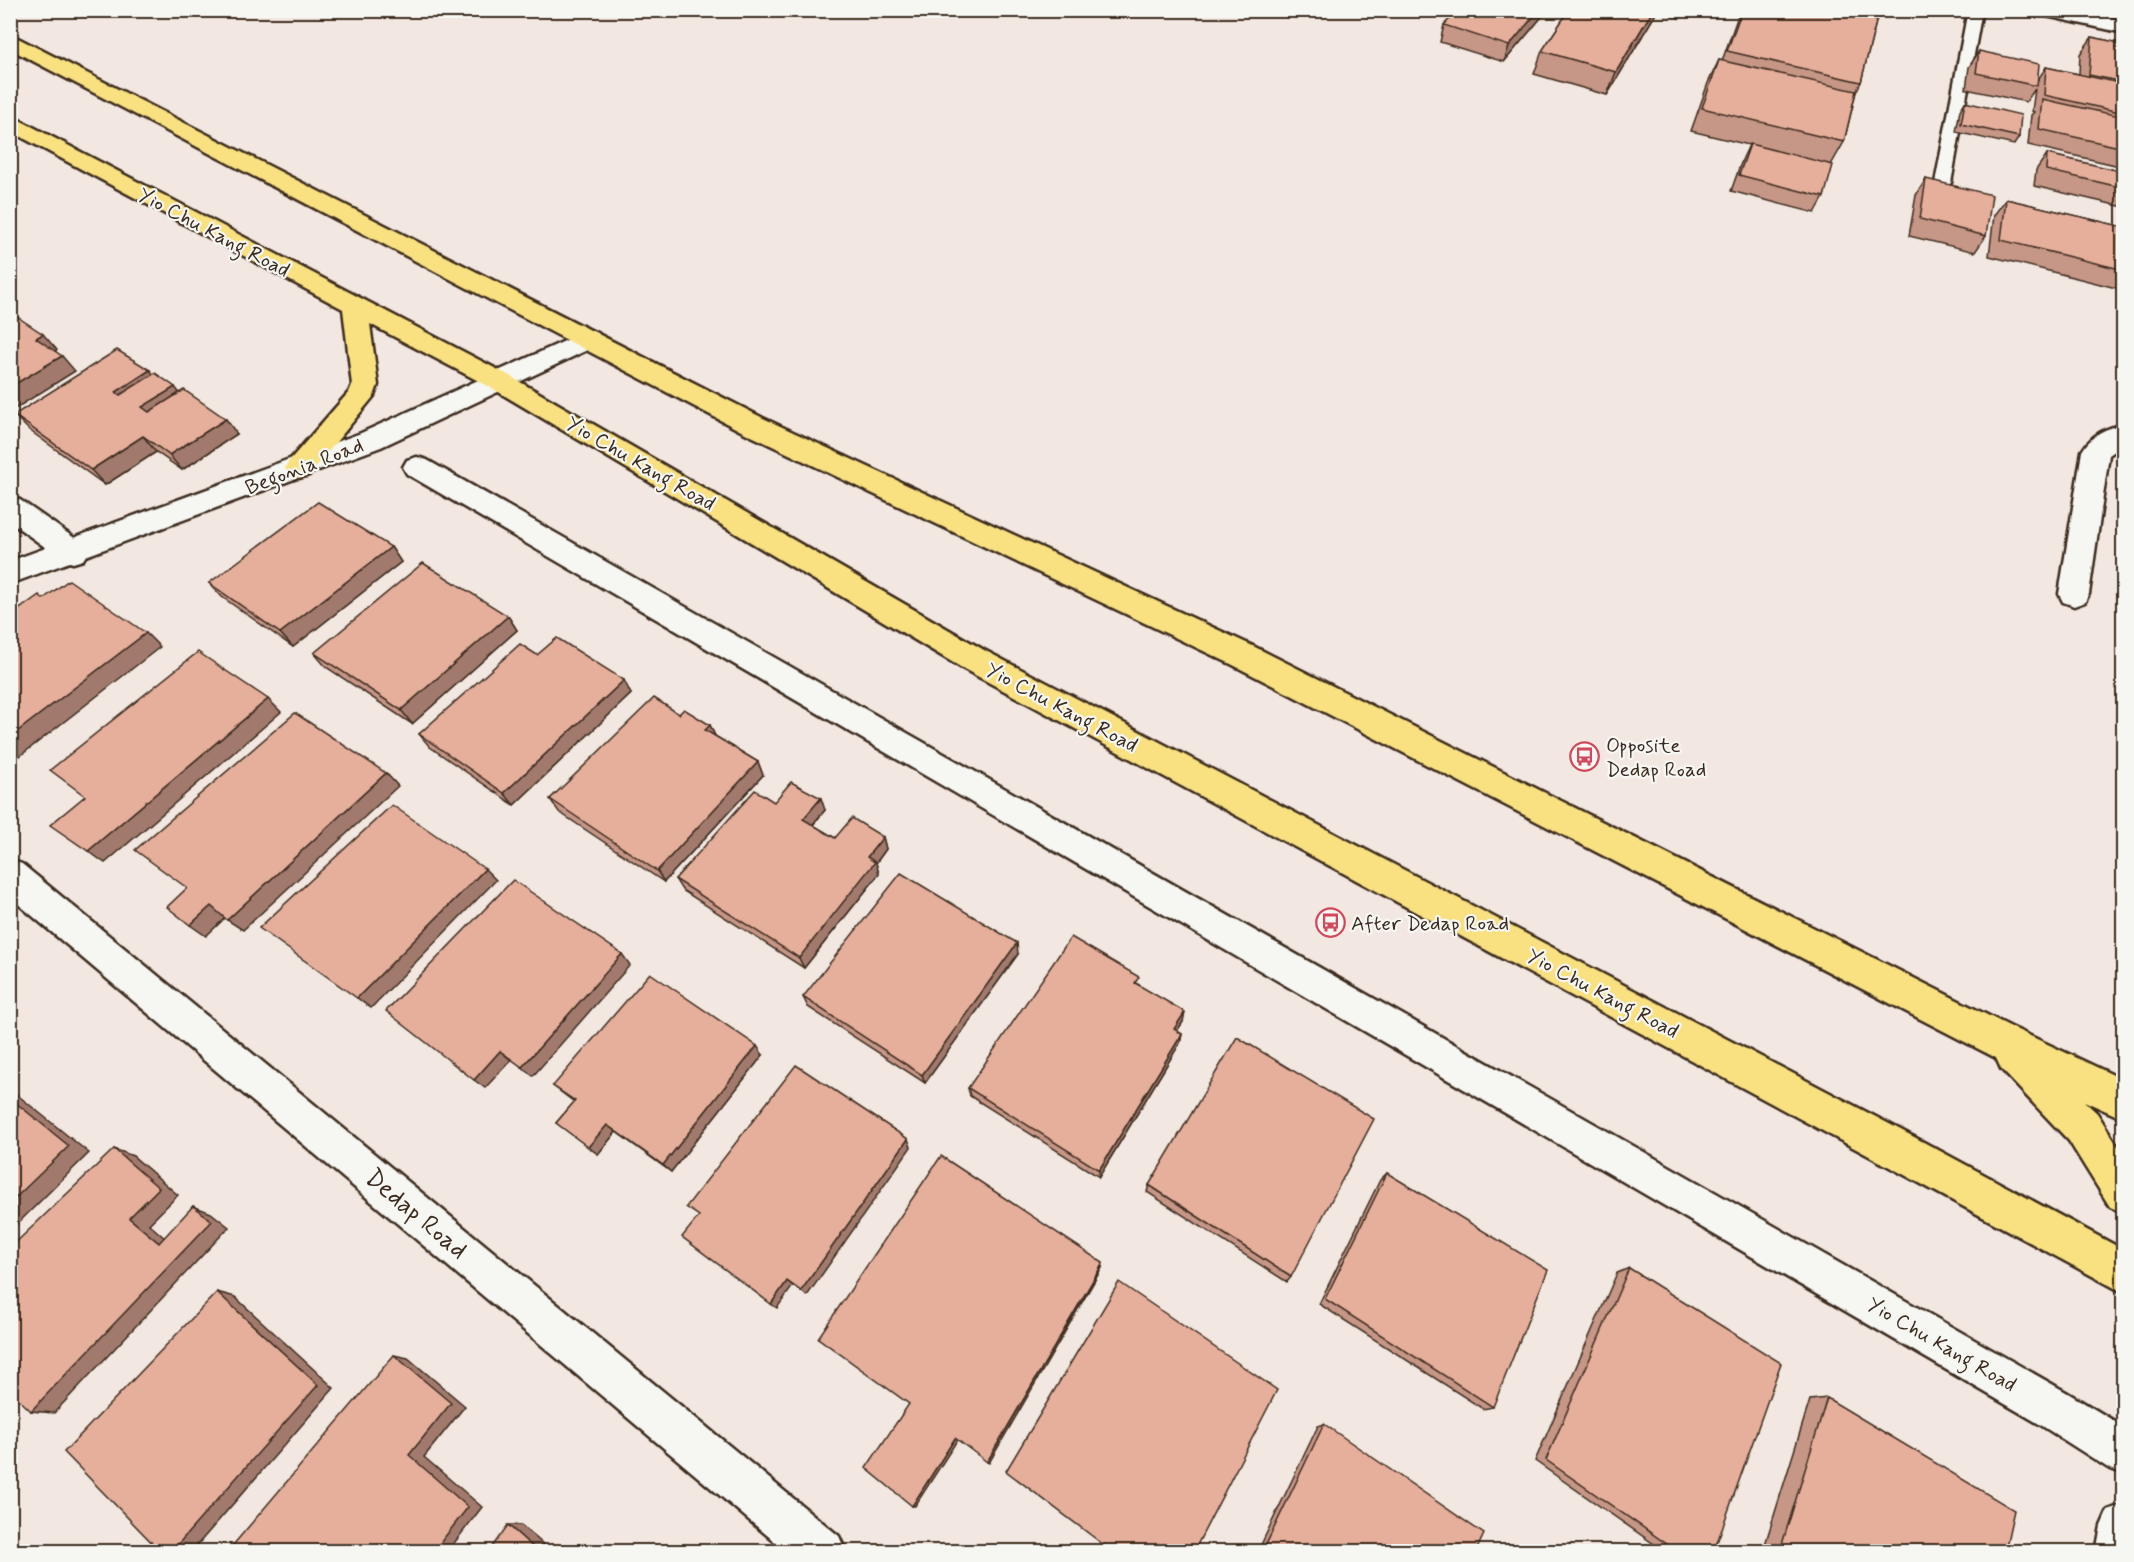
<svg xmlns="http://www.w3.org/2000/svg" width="2134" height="1562" font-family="Mynerve,sans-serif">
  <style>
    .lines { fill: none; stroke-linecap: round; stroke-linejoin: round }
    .service-casing { stroke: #3b2a1e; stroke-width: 5 }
    .minor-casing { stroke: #3b2a1e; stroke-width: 5 }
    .tertiary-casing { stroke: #3b2a1e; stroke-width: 5 }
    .primary-casing { stroke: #3b2a1e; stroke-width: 5 }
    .service { fill: #f6f6f2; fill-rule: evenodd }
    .minor { fill: #f6f6f2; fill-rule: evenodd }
    .tertiary { fill: #f6f6f2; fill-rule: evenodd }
    .primary { fill: #f9e181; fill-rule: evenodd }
    .wall { fill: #c69686; stroke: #3b2a1e; stroke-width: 1.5 }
    .shaded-wall { fill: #a17a6d; stroke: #3b2a1e; stroke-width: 1.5 }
    .building { fill: #e6af9c; stroke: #3b2a1e; stroke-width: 1.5 }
    .labels { text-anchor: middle; stroke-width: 4.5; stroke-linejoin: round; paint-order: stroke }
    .street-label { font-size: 21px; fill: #3b2a1e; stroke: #f6f6f2 }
    .poi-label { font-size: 21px; fill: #3b2a1e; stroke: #f6f6f2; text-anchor: start }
    .near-street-label { font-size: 26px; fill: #3b2a1e; stroke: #f6f6f2 }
  </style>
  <rect width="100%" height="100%" fill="#f3e8e1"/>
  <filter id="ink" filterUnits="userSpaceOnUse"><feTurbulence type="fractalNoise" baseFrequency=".0167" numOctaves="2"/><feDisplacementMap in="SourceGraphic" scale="12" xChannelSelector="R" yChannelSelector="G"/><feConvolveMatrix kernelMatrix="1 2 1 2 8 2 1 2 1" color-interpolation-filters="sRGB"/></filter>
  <g filter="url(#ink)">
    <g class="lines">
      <defs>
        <polygon id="service" points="1968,10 1982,10 1951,183 1943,188 1935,183"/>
        <g id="minor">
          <polygon points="2034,10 2075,10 2124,21 2124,33 2037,14"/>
          <path d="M2124,425V445L2109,455L2089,594L2085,602L2074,606L2063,602L2059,594L2082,451C2092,435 2105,427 2124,425Z"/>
          <polygon points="417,457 427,460 2066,1392 2124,1427 2124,1474 2108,1468 2036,1422 407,474 403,467 407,460"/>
          <polygon points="10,497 20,500 83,544 88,552 83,560 73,563 63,560 10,522"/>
          <polygon points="10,860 22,864 839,1536 846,1552 787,1552 10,897"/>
          <polygon points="2124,1504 2124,1552 2096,1552 2101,1526 2108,1510"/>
        </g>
        <polygon id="tertiary" points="589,330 598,333 602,339 598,345 381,447 10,584 10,561 361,433"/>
        <g id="primary">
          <polygon points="10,34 763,418 1255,647 2011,1027 2124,1080 2124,1119 2084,1101 2097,1113 2124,1156 2124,1213 2110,1207 2069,1141 2001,1069 1996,1058 1233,665 743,432 10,49"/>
          <polygon points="10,115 508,375 984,650 1916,1138 2124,1250 2124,1293 962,668 490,387 370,324 378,385 374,396 309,475 299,478 289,475 285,468 289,461 349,392 352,385 343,309 10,131"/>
        </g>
      </defs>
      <!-- service casing -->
      <use href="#service" class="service-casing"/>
      <!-- minor casing -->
      <use href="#minor" class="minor-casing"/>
      <!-- tertiary casing -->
      <use href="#tertiary" class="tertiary-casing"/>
      <!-- primary casing -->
      <use href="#primary" class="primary-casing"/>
      <!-- service -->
      <use href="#service" class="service"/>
      <!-- minor -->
      <use href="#minor" class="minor"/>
      <!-- tertiary -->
      <use href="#tertiary" class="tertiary"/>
      <!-- primary -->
      <use href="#primary" class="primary"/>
    </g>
    <!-- wall -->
    <g class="wall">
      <polygon points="1569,10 1658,10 1607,95 1534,74 1542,51"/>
      <polygon points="1662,10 1684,10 1680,18 1661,13"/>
      <polygon points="1740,10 1879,10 1861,82 1856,92 1844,142 1831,165 1824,197 1815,213 1731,191 1742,160 1749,145 1691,131 1708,83 1719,60 1722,61"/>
      <polygon points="1545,13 1504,62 1440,42 1444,25"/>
      <polygon points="2092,37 2124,44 2124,167 2028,145 2031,115 2034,112 2032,111 2035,89 2026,102 1966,89 1969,67 1979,51 2037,81 2046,67 2079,74 2080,54"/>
      <polygon points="1965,102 2019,137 2014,145 1956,132 1960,110"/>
      <polygon points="2047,154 2124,172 2124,207 2034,186 2036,170"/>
      <polygon points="1926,179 1986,236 1975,252 1909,236 1916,195"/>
      <polygon points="2006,199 2124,227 2124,290 1989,256 1994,215"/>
      <polygon points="153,374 237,434 182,470 156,452 105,485 29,430 14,415"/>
      <polygon points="391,547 401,562 293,647 222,597 209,583"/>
      <polygon points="508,616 517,630 412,724 326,667 314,653"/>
      <polygon points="537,655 631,694 514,805 430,747 419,734"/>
      <polygon points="679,714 710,725 715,736 758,762 763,775 664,882 559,812 550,799"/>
      <polygon points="774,802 825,810 813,825 835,838 883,837 886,849 876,863 879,874 804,968 682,890 675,879"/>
      <polygon points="1018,954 925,1083 808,1007 803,997"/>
      <polygon points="1138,984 1183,1022 1177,1031 1182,1034 1180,1043 1099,1177 970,1096 968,1088"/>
      <polygon points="763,1055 671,1172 616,1132 598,1154 556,1123 574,1102 553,1086"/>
      <polygon points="1387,1173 1493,1407 1483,1409 1319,1304 1380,1180"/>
      <polygon points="1149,1185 1291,1277 1287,1282 1147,1192"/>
      <polygon points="1629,1268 1714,1551 1664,1551 1535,1461 1617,1273"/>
      <polygon points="1827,1398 2005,1551 1763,1551 1810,1400"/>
      <polygon points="1324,1424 1476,1551 1258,1551 1318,1426"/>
    </g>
    <!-- shaded-wall -->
    <g class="shaded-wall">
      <polygon points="1539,10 1546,10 1545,13 1504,62 1509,46"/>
      <polygon points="1653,10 1658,10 1607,95 1616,72"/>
      <polygon points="43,334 57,350 50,354 36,338"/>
      <polygon points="62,356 75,371 10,412 10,387"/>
      <polygon points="150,370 162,386 129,407 116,392"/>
      <polygon points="175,387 187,403 155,422 142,407"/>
      <polygon points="226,419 237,434 182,470 169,455"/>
      <polygon points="143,436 156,452 105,485 91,470"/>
      <polygon points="391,547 401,562 293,647 280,633"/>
      <polygon points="508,616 517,630 412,724 401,710"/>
      <polygon points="146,633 160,647 16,759 10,755 10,737"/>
      <polygon points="624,680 631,694 514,805 504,793"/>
      <polygon points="268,699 281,712 105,863 88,851"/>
      <polygon points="710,725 716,738 705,730"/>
      <polygon points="758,762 763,775 664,882 657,871"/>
      <polygon points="386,773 398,786 243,930 227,920"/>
      <polygon points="821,798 825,810 807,831 803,819"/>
      <polygon points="883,837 886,849 876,863 879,874 804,968 799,958 867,857"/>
      <polygon points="485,869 496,880 371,1008 357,998"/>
      <polygon points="211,906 226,917 206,936 190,925"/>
      <polygon points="1017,943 1018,954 925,1083 922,1075"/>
      <polygon points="622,954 630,965 533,1076 522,1067"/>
      <polygon points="1185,1012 1183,1022 1172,1038 1174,1029"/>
      <polygon points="1182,1034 1180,1043 1099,1177 1099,1170"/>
      <polygon points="757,1046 763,1055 671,1172 663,1165"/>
      <polygon points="500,1051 511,1060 485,1088 474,1080"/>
      <polygon points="10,1089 89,1153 10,1231"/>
      <polygon points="607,1125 616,1132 598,1154 588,1147"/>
      <polygon points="908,1139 911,1147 807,1296 801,1291"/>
      <polygon points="114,1149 133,1156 178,1195 149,1224 177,1249 159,1243 129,1218"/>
      <polygon points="193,1206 211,1213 229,1227 54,1413 31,1411"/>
      <polygon points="1103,1263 1102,1268 989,1463 987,1462"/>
      <polygon points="787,1281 793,1286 777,1308 771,1304"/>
      <polygon points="217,1292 235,1297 334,1388 192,1551 172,1551"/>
      <polygon points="394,1355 408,1358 465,1406 424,1457 482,1507 448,1551 434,1551 409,1455"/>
      <polygon points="955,1438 958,1439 915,1506 912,1506"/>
      <polygon points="508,1525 521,1525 551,1551 537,1551"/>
    </g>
    <!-- building -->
    <g class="building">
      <polygon points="1458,10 1539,10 1509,46 1444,25"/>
      <polygon points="1569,10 1653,10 1616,72 1542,51"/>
      <polygon points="1742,10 1879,10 1861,82 1727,51"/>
      <polygon points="2092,37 2124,44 2124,82 2089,75"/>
      <polygon points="1979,51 2039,64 2037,86 1976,73"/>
      <polygon points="1719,60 1856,91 1844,142 1702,108"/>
      <polygon points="2046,67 2124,84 2124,113 2044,95"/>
      <polygon points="2042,99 2124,117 2124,148 2039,129"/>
      <polygon points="1965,102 2021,115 2019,137 1961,124"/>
      <polygon points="1750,144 1833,165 1824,197 1739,175"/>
      <polygon points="2047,154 2124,172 2124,188 2046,170"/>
      <polygon points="1926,179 1992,195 1986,236 1920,219"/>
      <polygon points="2006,199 2124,227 2124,270 2001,240"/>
      <polygon points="13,314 43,334 36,338 62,356 10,387 10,316"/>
      <polygon points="117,350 150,370 116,392 120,395 155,373 175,387 142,407 149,412 184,390 226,419 169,455 143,436 91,470 14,415"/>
      <polygon points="318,502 391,547 280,633 209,583"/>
      <polygon points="423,563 508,616 401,710 314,653"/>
      <polygon points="69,580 146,633 10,737 10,616 39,595 43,599"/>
      <polygon points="557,638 624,680 504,793 419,734 520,644 537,655"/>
      <polygon points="198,652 268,699 88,851 50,825 85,796 50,770"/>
      <polygon points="654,698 679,714 684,709 710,725 705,730 758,762 657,871 550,799"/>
      <polygon points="295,713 386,773 227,920 211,906 190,925 167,907 187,888 135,850"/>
      <polygon points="791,782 821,798 803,819 835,838 852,818 883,837 867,857 875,862 799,958 675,879 755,790 774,802"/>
      <polygon points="392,805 485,869 357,998 259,928"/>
      <polygon points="901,873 1017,943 922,1075 803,997"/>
      <polygon points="513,880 622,954 522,1067 500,1051 474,1080 386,1011"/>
      <polygon points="1071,937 1139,977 1135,983 1185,1012 1174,1029 1182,1034 1099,1170 968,1088"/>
      <polygon points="650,973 757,1046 663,1165 607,1125 588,1147 556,1123 575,1101 553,1086"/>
      <polygon points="1237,1037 1374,1119 1291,1277 1149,1185"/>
      <polygon points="796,1065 908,1139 801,1291 787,1281 771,1304 682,1237 699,1216 686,1207"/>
      <polygon points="10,1098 69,1146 10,1203"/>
      <polygon points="114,1149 159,1188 129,1218 159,1243 193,1206 212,1221 31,1411 10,1391 10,1248"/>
      <polygon points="941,1156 1103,1263 987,1462 955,1438 912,1506 866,1468 909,1404 818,1338"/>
      <polygon points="1387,1173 1548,1270 1493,1407 1325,1299"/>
      <polygon points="1629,1268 1781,1363 1714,1551 1677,1551 1546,1460"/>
      <polygon points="1119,1282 1277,1390 1194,1551 1112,1551 1006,1471"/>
      <polygon points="217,1292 318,1385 172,1551 160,1551 64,1452"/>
      <polygon points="394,1355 451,1403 409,1455 468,1507 434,1551 228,1551"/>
      <polygon points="1827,1398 2014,1510 2005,1551 1780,1551"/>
      <polygon points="1324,1424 1484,1534 1476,1551 1263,1551"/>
      <polygon points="508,1525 537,1551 489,1551"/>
    </g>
  </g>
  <!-- icons -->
  <defs>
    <symbol id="bus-ring" viewBox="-11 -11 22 22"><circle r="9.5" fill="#f6f6f2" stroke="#d1495b" stroke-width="1.5"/><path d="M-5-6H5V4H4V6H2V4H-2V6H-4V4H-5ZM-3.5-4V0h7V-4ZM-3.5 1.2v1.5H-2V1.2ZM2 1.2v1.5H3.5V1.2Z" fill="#d1495b"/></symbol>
  </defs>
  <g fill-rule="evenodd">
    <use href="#bus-ring" x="1568" y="740" width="33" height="33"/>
    <use href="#bus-ring" x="1314" y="906" width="33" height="33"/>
  </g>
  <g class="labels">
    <!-- street labels -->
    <g class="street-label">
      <text transform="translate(214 232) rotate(28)" y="7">Yio Chu Kang Road</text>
      <text transform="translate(641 463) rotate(30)" y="7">Yio Chu Kang Road</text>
      <text transform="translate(304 466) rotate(-21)" y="7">Begonia Road</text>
      <text transform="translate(1062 707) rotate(28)" y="7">Yio Chu Kang Road</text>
      <text transform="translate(1603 993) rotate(28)" y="7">Yio Chu Kang Road</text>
      <text transform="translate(1942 1344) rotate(30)" y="7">Yio Chu Kang Road</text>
    </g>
    <!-- poi labels -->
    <g class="poi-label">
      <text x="1606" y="752">Opposite<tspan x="1606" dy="24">Dedap Road</tspan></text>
      <text x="1351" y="930">After Dedap Road</text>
    </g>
    <!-- near-street labels -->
    <g class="near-street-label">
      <text transform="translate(417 1213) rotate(40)" y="9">Dedap Road</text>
    </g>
  </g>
  <!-- margin -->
  <rect width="2134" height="1562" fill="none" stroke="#f6f6f2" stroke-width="36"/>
  <rect x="18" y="18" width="2098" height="1526" fill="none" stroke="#3b2a1e" stroke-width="2" filter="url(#ink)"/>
</svg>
